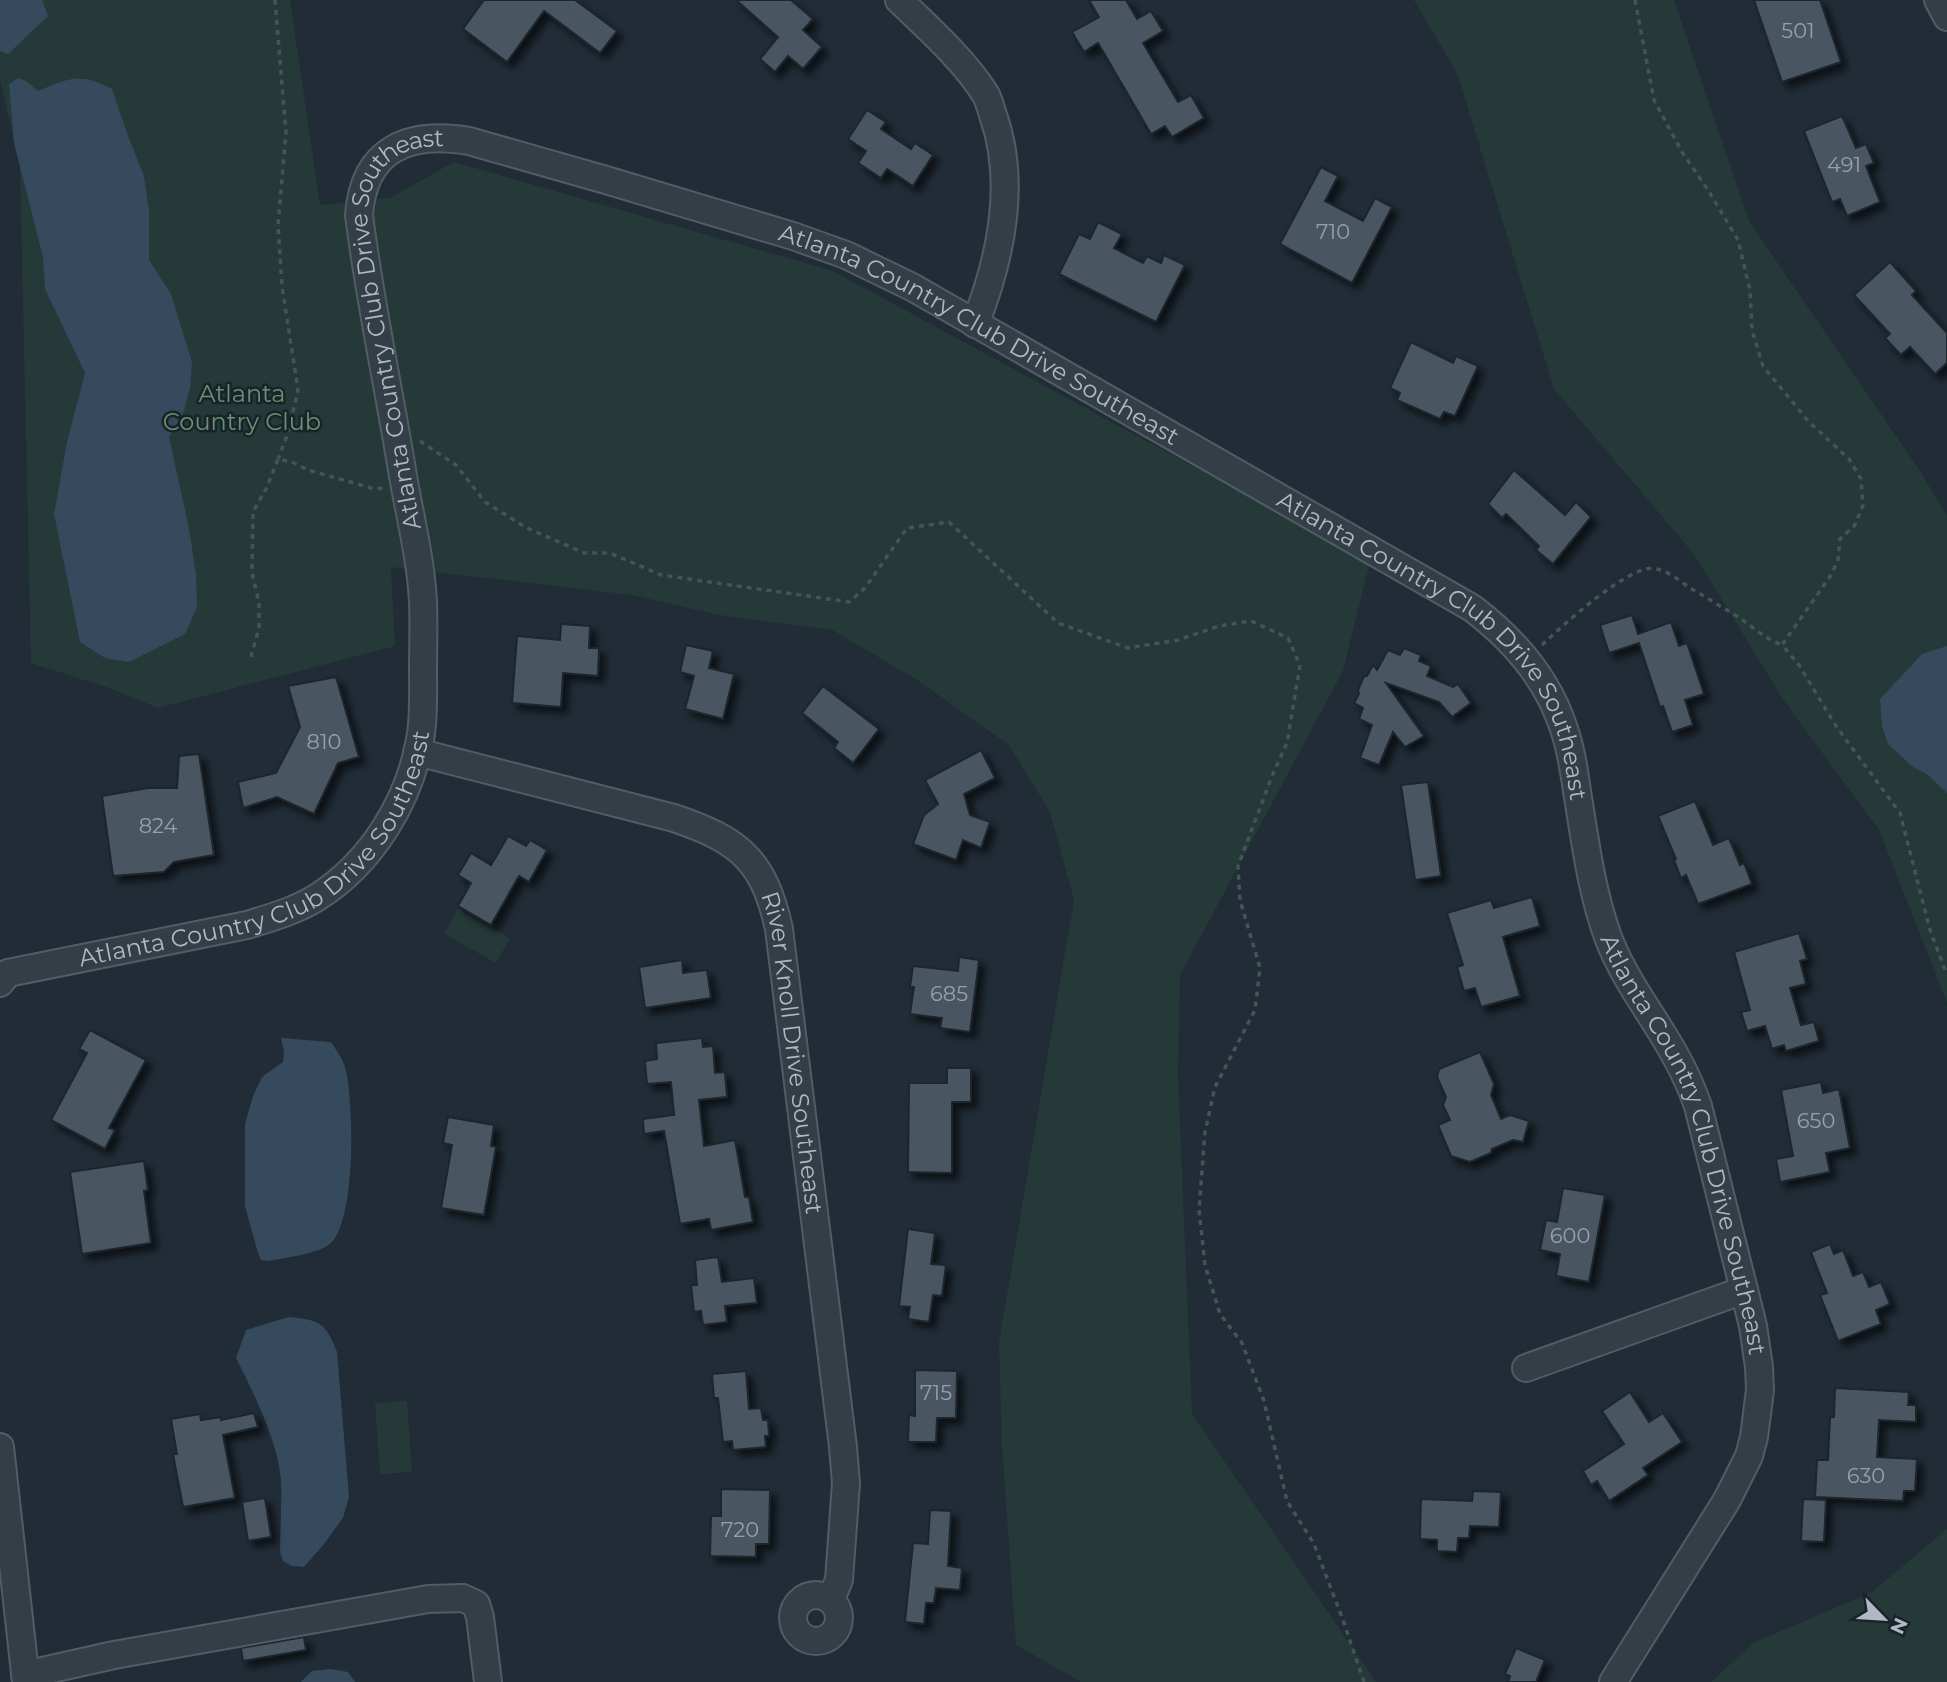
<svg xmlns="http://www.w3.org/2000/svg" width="1947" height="1682" font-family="Montserrat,sans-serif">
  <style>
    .green { fill: #243938 }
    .water { fill: #354a5d }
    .building { fill: #495762; stroke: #1c252d; stroke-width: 2; filter: url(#shadow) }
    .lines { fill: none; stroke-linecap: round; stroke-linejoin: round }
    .minor-casing { stroke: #525c65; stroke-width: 30 }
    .path { stroke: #425656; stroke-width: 3.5; stroke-dasharray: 5 5; stroke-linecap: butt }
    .minor { stroke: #343e47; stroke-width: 26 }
    .labels { text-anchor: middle; stroke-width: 5; stroke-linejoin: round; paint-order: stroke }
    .number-label { font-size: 21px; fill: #96a0ac }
    .street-label { font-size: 24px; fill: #afb9c4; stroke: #1a232b }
    .park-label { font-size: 24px; fill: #67936d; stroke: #1a232b }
  </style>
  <defs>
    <filter id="shadow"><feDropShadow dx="6" dy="6" stdDeviation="3.5" flood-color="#0009"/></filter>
  </defs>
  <rect width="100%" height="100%" fill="#212c36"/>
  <!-- green -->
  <g class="green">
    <polygon points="0,0 290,0 320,205 390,198 454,162 833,271 1370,562 1343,671 1180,975 1178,1074 1192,1414 1376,1682 1081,1682 1016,1645 1002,1447 999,1342 1074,900 1050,812 1009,745 917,680 832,630 719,615 632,595 391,567 395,646 158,708 109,688 31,663 20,167 0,80"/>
    <polygon points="1414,0 1674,0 1749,221 1920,471 1947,516 1947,1003 1879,830 1784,701 1693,553 1554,389 1457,73"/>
    <polygon points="458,909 510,938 496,963 444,934"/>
    <polygon points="407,1401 412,1472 380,1474 375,1403"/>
    <polygon points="1947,1529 1947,1682 1711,1682 1753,1643 1872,1592"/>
  </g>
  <!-- water -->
  <g class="water">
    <polygon points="0,0 42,0 48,16 8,54 0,51"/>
    <path d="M18,78L26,81L38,91C70,78 79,72 112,89L128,136L144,176L149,210V260L171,294L192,362L190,388L183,414L169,437L189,528L196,575L197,607L185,634L129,662L105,658L80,642L54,514L67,442L85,373L45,289L43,257L14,143L9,84Z"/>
    <polygon points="1947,646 1947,793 1927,774 1913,767 1888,744 1882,726 1880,699 1922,654"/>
    <path d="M281,1038L331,1042C337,1051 344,1061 346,1071C354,1104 356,1221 330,1244C318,1254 283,1258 268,1261L261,1260L258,1253L245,1206V1124L253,1096L262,1077L283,1062L284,1051Z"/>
    <path d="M289,1317C320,1320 326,1323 337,1352L349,1497L343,1518L324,1544L304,1567L292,1566L283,1561L280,1552C280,1528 282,1504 281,1481C279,1444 253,1391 236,1358L246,1330Z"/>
    <polygon points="331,1669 348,1672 355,1682 301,1682 312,1671"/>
  </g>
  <!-- building -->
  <g class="building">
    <polygon points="484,0 575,0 617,31 600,53 544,11 507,62 463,29"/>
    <polygon points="736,0 791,0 813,19 803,30 822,47 803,69 788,56 775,72 760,59 778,37"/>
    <polygon points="1089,0 1126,0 1137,19 1151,11 1163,31 1143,43 1178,102 1191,95 1204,118 1172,137 1165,126 1151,134 1098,43 1084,52 1072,32 1099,17"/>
    <polygon points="1754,0 1820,0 1841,62 1782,82"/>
    <polygon points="867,110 886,122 881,129 911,149 915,143 933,155 913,186 887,169 881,178 858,163 866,151 848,139"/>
    <polygon points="1842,116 1856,148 1866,144 1874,163 1866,166 1880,202 1847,216 1840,199 1832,202 1804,131"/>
    <polygon points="1321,167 1338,176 1325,201 1363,221 1375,198 1392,207 1352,283 1280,244"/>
    <polygon points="1098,222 1122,234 1114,248 1143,263 1147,256 1161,263 1164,255 1185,265 1156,322 1059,274 1079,234 1090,239"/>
    <polygon points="1890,262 1916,291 1912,295 1947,333 1947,363 1935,374 1910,347 1901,355 1885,338 1890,334 1854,295"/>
    <polygon points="1411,342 1453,363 1456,356 1478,366 1455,416 1444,412 1440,419 1397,400 1400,393 1390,388"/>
    <polygon points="1514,470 1565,515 1576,502 1591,517 1553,564 1536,550 1539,546 1506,514 1502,518 1488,504"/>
    <polygon points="1632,615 1638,634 1671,622 1679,646 1687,643 1704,694 1685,700 1693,725 1672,732 1663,706 1660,707 1639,643 1609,653 1600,625"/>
    <polygon points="561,624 590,626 589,648 599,648 598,676 563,673 561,707 512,703 517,636 560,640"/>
    <polygon points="686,645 713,651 709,668 734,674 723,719 685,709 694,676 680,672"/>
    <polygon points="1404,648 1421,655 1419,661 1431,666 1427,676 1453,687 1458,684 1471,703 1452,717 1439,702 1386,683 1424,736 1405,747 1393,732 1379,765 1360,758 1372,725 1359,719 1363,708 1354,703 1359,694 1358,690 1364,676 1367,676 1373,665 1377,670 1388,650 1400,655"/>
    <polygon points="336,677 359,757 338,763 314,814 277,797 243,808 238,782 276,773 300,727 288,686"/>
    <polygon points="823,686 879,729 853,763 834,748 838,742 802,713"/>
    <polygon points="981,750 995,778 964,794 970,815 990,822 981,848 963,840 956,860 913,844 924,815 938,804 925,780"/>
    <polygon points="199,754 214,855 174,862 164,872 113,876 102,796 148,788 177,788 179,756"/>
    <polygon points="1428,782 1441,876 1415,880 1401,785"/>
    <polygon points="1695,801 1713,845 1729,838 1740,865 1744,863 1752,884 1698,904 1686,875 1681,878 1674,860 1676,859 1658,816"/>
    <polygon points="508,836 526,846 530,840 547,850 529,882 519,876 491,925 458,906 471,883 458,875 471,853 491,865"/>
    <polygon points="1532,897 1540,926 1503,937 1520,996 1481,1007 1475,988 1464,991 1457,967 1463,965 1447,913 1491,900 1494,908"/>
    <polygon points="1799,933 1807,959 1800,961 1806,984 1790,988 1801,1025 1814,1022 1819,1041 1786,1051 1784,1045 1772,1049 1765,1026 1747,1031 1741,1012 1750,1010 1734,952"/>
    <polygon points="959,957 979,960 970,1032 940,1028 942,1018 910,1014 914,987 910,987 913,966 958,971"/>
    <polygon points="682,960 683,973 707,970 711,998 645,1008 639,967"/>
    <polygon points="90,1030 146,1060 109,1128 115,1130 105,1149 51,1120 87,1053 79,1049"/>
    <polygon points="702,1038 703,1047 713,1046 715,1073 725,1072 727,1097 699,1100 704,1146 735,1140 745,1197 749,1197 753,1222 711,1230 709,1219 680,1224 664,1131 644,1134 643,1119 674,1115 671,1082 647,1084 645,1061 657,1059 656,1043"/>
    <polygon points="1480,1052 1494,1084 1491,1095 1501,1119 1510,1115 1529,1121 1523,1142 1513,1140 1492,1149 1491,1153 1470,1162 1451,1156 1438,1125 1450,1120 1443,1105 1446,1097 1437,1077 1439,1069"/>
    <polygon points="947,1068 971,1068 971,1102 952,1102 952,1173 908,1172 909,1083 947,1083"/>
    <polygon points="1821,1082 1823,1093 1839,1089 1850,1148 1826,1153 1830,1172 1780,1182 1776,1159 1793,1156 1781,1090"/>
    <polygon points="448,1117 494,1125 491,1146 496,1147 484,1215 441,1208 452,1145 443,1143"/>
    <polygon points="144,1161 148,1190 144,1191 151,1243 82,1254 70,1172"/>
    <polygon points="1563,1188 1605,1195 1589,1282 1556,1276 1560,1254 1540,1250 1546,1220 1557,1222"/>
    <polygon points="908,1229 935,1233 931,1264 946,1265 942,1296 933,1295 929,1322 908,1319 910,1307 899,1306"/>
    <polygon points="1830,1244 1834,1254 1843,1250 1853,1276 1863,1272 1869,1287 1881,1282 1890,1304 1876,1310 1881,1324 1838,1341 1820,1295 1827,1293 1811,1252"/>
    <polygon points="718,1257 722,1282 754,1278 757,1303 725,1306 727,1322 703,1325 701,1311 694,1312 691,1285 697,1285 695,1260"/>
    <polygon points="915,1370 957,1371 956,1418 937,1418 936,1442 908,1442 909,1415 915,1416"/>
    <polygon points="746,1371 749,1409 761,1408 763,1420 768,1420 769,1436 765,1436 766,1447 733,1450 732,1441 723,1442 718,1398 714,1398 712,1374"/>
    <polygon points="1835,1388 1909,1392 1908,1405 1916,1405 1916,1422 1879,1420 1877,1457 1917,1459 1915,1491 1904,1491 1903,1501 1815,1497 1817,1460 1828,1460 1830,1417 1834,1417"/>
    <polygon points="1630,1392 1649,1422 1663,1413 1682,1442 1643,1468 1648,1475 1609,1501 1597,1481 1591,1485 1583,1471 1624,1444 1602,1411"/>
    <polygon points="254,1413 258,1427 223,1435 235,1498 183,1507 173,1454 177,1454 171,1419 200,1414 201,1420 221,1417 221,1420"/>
    <polygon points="721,1489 770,1490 769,1544 756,1544 756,1557 710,1556 711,1516 721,1516"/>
    <polygon points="1473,1491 1501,1492 1499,1527 1470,1526 1469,1538 1458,1538 1457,1552 1437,1551 1437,1540 1420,1539 1421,1499 1472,1501"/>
    <polygon points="265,1498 271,1537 248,1541 242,1502"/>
    <polygon points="1803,1499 1826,1500 1824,1542 1801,1541"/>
    <polygon points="930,1510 951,1511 948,1566 962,1568 960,1590 936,1588 934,1603 926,1603 924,1624 905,1622 913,1543 928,1544"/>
    <polygon points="304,1637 306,1650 243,1661 241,1648"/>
    <polygon points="1516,1648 1545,1660 1536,1682 1508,1682 1510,1676 1505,1674"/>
  </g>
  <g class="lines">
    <defs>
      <g id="minor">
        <path d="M899,0C928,28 965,61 986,95C989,101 991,109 993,115C1017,183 1001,258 975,324"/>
        <polyline points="1938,0 1947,17"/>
        <path id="s1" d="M417,752L674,818C739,840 764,860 779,929L843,1447L846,1483L839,1580L831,1599"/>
        <path id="s2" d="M0,983L8,973L247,925C270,918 295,911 316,898C372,863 411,799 421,734C424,713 423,691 423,670C423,648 424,624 423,602C421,560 410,517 403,476C389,389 370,303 359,215C364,148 409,131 469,141L606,180L793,236L846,255L912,287L1472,608C1513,639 1548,679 1564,729C1571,749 1574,770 1577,791C1585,840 1591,890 1608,937C1625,982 1654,1016 1676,1057C1685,1073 1692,1089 1698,1106L1753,1326L1759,1367L1760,1390L1754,1437L1749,1456L1727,1500L1613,1682"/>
        <polyline points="1526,1368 1744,1290"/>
        <polyline points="0,1447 26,1682"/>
        <circle cx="816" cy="1618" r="23"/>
        <polyline points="25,1675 114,1655 428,1599 463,1598 476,1604 480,1617 488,1682"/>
      </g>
    </defs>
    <!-- minor casing -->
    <use href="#minor" class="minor-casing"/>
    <!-- path -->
    <g class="path">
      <polyline points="275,0 286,133 278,225 282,286 298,390 288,433 278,459"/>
      <polyline points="1635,0 1654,100 1682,152 1708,190 1738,240 1750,290 1752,330 1763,366 1808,421 1849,459 1861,479 1863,505 1855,525 1840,539 1838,560 1831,575 1782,645 1799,665 1836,726 1900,813 1930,930 1947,975"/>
      <polyline points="420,441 456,465 485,502 525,527 584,553 610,553 661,575 849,602 865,588 907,528 949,522 1058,623 1128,648 1178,640 1219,626 1251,621 1288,638 1300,665 1287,743 1272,776 1238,866 1240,900 1260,968 1255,1010 1215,1087 1205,1132 1199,1210 1205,1265 1220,1314 1242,1343 1264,1401 1287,1501 1314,1544 1343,1620 1364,1682"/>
      <path d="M1542,645C1561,627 1632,561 1657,569C1669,572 1680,581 1690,588C1706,597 1721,607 1737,616C1752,626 1765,639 1782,645"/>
      <polyline points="251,657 259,628 259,603 252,573 253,512 267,487 278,459 292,462 308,470 375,489 384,488"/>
    </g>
    <!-- minor -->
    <use href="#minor" class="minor"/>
  </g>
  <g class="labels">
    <!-- number labels -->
    <g class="number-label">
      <text x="1798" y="38">501</text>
      <text x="1844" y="172">491</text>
      <text x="1333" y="239">710</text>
      <text x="324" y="749">810</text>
      <text x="158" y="833">824</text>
      <text x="949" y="1001">685</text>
      <text x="1816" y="1128">650</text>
      <text x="1570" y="1243">600</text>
      <text x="936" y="1400">715</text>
      <text x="1866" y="1483">630</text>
      <text x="740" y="1537">720</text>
    </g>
    <!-- street labels -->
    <g class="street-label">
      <text dy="8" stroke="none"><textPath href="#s2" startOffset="1759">Atlanta Country Club Drive Southeast</textPath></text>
      <text dy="8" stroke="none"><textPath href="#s2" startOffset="961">Atlanta Country Club Drive Southeast</textPath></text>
      <text dy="8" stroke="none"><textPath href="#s2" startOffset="2326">Atlanta Country Club Drive Southeast</textPath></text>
      <text dy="8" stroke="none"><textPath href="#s2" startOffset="310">Atlanta Country Club Drive Southeast</textPath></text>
      <text dy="8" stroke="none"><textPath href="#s1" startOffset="553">River Knoll Drive Southeast</textPath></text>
      <text dy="8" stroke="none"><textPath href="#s2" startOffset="2914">Atlanta Country Club Drive Southeast</textPath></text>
    </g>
    <!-- park labels -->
    <g class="park-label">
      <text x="242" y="402">Atlanta<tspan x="242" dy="28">Country Club</tspan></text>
    </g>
  </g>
  <!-- north arrow -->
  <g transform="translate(1884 1619) rotate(115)" stroke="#1a232b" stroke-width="5" paint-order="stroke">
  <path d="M0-5L12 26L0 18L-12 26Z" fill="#afb9c4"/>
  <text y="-10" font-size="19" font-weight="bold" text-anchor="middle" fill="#afb9c4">N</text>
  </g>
</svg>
